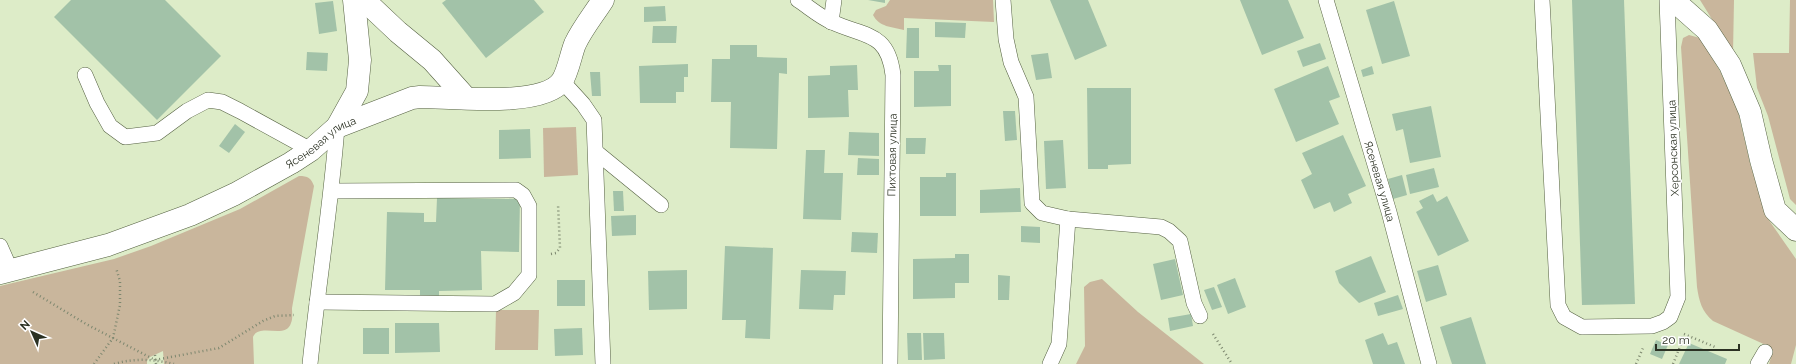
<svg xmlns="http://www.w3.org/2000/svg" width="1796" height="364" font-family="Raleway,sans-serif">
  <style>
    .green { fill: #c9b69c }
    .building { fill: #a2c2a8 }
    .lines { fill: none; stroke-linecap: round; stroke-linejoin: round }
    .lane-casing { stroke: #556142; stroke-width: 16 }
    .street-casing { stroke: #556142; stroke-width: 23 }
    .path { stroke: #7d876f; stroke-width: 2.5; stroke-dasharray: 1 3; stroke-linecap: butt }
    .lane { stroke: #fff; stroke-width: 15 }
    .street { stroke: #fff; stroke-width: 22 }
    .labels { text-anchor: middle; stroke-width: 3; stroke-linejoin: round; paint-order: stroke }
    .street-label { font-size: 11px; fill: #2b3123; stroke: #fff }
  </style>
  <rect width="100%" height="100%" fill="#ddecc8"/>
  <!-- green -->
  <g class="green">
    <path d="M890,0H993L994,22L904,18V30C892,27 879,27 873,15L876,10L886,6Z"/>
    <polygon points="1700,0 1734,0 1733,53"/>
    <polygon points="1790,0 1796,0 1796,205 1790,199 1768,116 1757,88 1753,53 1789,53"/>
    <path d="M1689,35L1700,38L1720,71L1738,111L1750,163L1766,216L1796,259V345L1791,364H1769C1771,357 1774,351 1768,346L1713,321C1702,312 1699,301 1697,287L1681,47L1683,38Z"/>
    <polygon points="576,127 578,175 544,177 543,128"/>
    <path d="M299,176C308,176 311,178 314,186L292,308C292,312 293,319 291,323C286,340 259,322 253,337L254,364H164L163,351L150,357L147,361V364H0V286L114,259L151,246L240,209Z"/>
    <polygon points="1102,279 1138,312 1204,364 1076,364 1085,346 1084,287 1090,282"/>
    <polygon points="496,310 539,310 538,350 495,350"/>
  </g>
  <!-- building -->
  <g class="building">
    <polygon points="71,0 165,0 221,56 157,120 54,17"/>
    <polygon points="446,0 534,0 544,12 486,58 442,3"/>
    <polygon points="868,0 885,0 885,3"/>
    <polygon points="1050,0 1088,0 1107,46 1075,60"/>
    <polygon points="1240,0 1288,0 1304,38 1262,55"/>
    <polygon points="1572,0 1624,0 1635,304 1582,305"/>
    <polygon points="333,1 337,31 319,34 315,3"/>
    <polygon points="1394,1 1410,56 1382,64 1366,10"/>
    <polygon points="665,6 666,21 644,22 644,7"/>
    <polygon points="935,22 966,23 965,38 935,37"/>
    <polygon points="653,26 677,26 676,43 652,43"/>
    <polygon points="907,28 919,28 919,58 906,58"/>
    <polygon points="1320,43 1326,59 1303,67 1297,51"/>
    <polygon points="730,45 757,45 757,57 787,58 787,74 779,73 777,149 730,148 731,102 711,102 712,59 730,59"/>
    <polygon points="307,52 328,53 327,71 306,70"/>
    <polygon points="1048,53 1052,78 1036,80 1031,55"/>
    <polygon points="688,64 688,77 684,77 684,92 676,92 676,103 640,103 639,66"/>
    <polygon points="857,65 858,90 848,90 849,117 808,118 808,76 830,75 830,66"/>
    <polygon points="938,65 951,65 951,106 914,107 914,71 939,71"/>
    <polygon points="1328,66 1340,97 1329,101 1339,124 1296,142 1274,89"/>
    <polygon points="1372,66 1374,74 1363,77 1361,70"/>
    <polygon points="590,72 600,72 601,96 592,96"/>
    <polygon points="1087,88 1131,88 1131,164 1108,165 1108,169 1088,169"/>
    <polygon points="1431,106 1441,157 1410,163 1403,129 1396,131 1392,114"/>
    <polygon points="1003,111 1015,111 1017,140 1005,141"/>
    <polygon points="235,124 245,132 229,153 219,146"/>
    <polygon points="530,129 531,158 499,159 499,130"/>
    <polygon points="849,132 879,133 879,156 848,155"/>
    <polygon points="1343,135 1366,186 1348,194 1352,203 1334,212 1330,202 1314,209 1301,180 1312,174 1302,153"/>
    <polygon points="906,138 926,138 925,154 906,154"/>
    <polygon points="1063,140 1066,188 1046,189 1044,141"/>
    <polygon points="806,150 825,150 824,173 843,173 841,220 803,219"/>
    <polygon points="858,158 879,159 879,175 857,175"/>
    <polygon points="1434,168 1439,187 1410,194 1406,175"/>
    <polygon points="946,173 956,173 956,216 920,216 920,177 946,177"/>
    <polygon points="1402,175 1407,195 1393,199 1388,179"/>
    <polygon points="1020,188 1021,212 980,213 980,190"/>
    <polygon points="613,191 623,191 624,211 614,211"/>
    <polygon points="1433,194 1437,202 1447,196 1469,241 1438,256 1416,212 1423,208 1419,201"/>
    <polygon points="437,198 520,199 519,252 481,251 482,290 439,291 439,297 420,297 420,290 385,290 387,212 424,213 424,222 436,222"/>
    <polygon points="636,215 636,235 612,236 611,216"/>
    <polygon points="1021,226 1040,227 1040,243 1021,242"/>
    <polygon points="852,232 878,233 877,253 851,252"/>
    <polygon points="725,246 773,248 770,339 745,338 746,320 722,320"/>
    <polygon points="955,254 969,254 969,283 955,283 955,298 913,299 913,259 955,258"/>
    <polygon points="1371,256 1386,292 1359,303 1339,283 1335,271"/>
    <polygon points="1175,259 1183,295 1161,300 1153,264"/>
    <polygon points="1438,265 1447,295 1426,302 1417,271"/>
    <polygon points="687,270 687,309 649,310 648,271"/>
    <polygon points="801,270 846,271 845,295 834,295 833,310 799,309"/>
    <polygon points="998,275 1010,276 1009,300 998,300"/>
    <polygon points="1235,278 1246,307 1228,314 1217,285"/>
    <rect x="557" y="280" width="28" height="26"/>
    <polygon points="1214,287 1222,307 1212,310 1204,290"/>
    <polygon points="1398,295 1403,309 1378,316 1374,303"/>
    <polygon points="1191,314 1193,326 1170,331 1168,318"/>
    <polygon points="1471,317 1486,364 1452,364 1440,327"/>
    <polygon points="395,323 439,323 440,352 395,353"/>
    <rect x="363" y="328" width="26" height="26"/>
    <polygon points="582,328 583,355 555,356 554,329"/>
    <polygon points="907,333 921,333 922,360 908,360"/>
    <polygon points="923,333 944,333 945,359 924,360"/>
    <polygon points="1383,333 1388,345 1397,342 1405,364 1373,364 1365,340"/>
    <polygon points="1656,340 1668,345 1662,359 1650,354"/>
    <polygon points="1689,343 1727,359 1725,364 1679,364"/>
  </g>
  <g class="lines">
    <defs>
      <g id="lane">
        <path d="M798,0C809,7 820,17 832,22C864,37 888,31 893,75L890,364"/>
        <polyline points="1003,0 1006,39 1011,62 1026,97 1032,203 1042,213 1068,219 1161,227 1169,231 1180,241 1194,303 1200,316"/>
        <path id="s1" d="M1326,0L1389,212L1429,364"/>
        <polyline points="1542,0 1558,305 1564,317 1582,327 1652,326 1663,322 1670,317 1678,297 1667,0"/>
        <polyline points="831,22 834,0"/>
        <polyline points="85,75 97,103 110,126 125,137 157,133 187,111 208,100 222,102 240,111 311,150"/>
        <polyline points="562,81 583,104 594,120 603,364"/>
        <polyline points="596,152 661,205"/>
        <polyline points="0,246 11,271"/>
        <polyline points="317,302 495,304 514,293 529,275 529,206 523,195 516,190 332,191"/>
        <path d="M310,364C318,285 331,206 337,127"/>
        <polyline points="1050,364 1059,344 1068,219"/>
        <polyline points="1758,364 1765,352"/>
      </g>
      <g id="street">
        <polyline points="364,0 398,32 432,60 466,98"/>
        <polyline points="1676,0 1681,7 1707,30 1730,65 1750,112 1761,160 1775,210 1796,230"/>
        <polyline points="337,127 357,91 360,60 354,0"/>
        <path id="s2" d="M0,273L108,245L190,215L235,194L291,163L311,150L337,127L412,98L420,97C451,97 543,108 562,81C568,72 571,54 575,44C582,29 594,14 603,0"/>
      </g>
    </defs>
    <!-- lane casing -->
    <use href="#lane" class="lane-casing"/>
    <!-- street casing -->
    <use href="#street" class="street-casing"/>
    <!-- path -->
    <g class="path">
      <polyline points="551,254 556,253 560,248 558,204"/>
      <polyline points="33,292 86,324 155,360 219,348 263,321 275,316 294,315"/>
      <polyline points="1213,334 1232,364"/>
      <polyline points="1684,334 1715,347"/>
      <polyline points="155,355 156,364"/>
      <polyline points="94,364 113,338 120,305 120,281 116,268"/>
      <path d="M114,364C134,358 153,359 174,364"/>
      <polyline points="1636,364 1643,348"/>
      <polyline points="1673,364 1682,342 1682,336"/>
    </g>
    <!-- lane -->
    <use href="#lane" class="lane"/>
    <!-- street -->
    <use href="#street" class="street"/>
  </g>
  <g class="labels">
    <!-- street labels -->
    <g class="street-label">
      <text dy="4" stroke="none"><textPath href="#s2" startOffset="349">Ясеневая улица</textPath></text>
      <text transform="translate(1673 148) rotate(-92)" y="4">Херсонская улица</text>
      <text transform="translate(892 155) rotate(-89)" y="4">Пихтовая улица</text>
      <text dy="4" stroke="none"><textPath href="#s1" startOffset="189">Ясеневая улица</textPath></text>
    </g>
  </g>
  <!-- north arrow -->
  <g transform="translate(32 332) rotate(315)" stroke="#ffffff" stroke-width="3" paint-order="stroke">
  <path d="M0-3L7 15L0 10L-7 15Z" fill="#2b3123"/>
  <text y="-6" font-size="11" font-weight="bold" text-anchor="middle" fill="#2b3123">N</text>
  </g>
  <!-- scale -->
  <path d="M1656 344v6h83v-6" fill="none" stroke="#2b3123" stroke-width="2"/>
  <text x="1662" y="344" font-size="12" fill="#2b3123" stroke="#ffffff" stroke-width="3" paint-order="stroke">20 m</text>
</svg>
